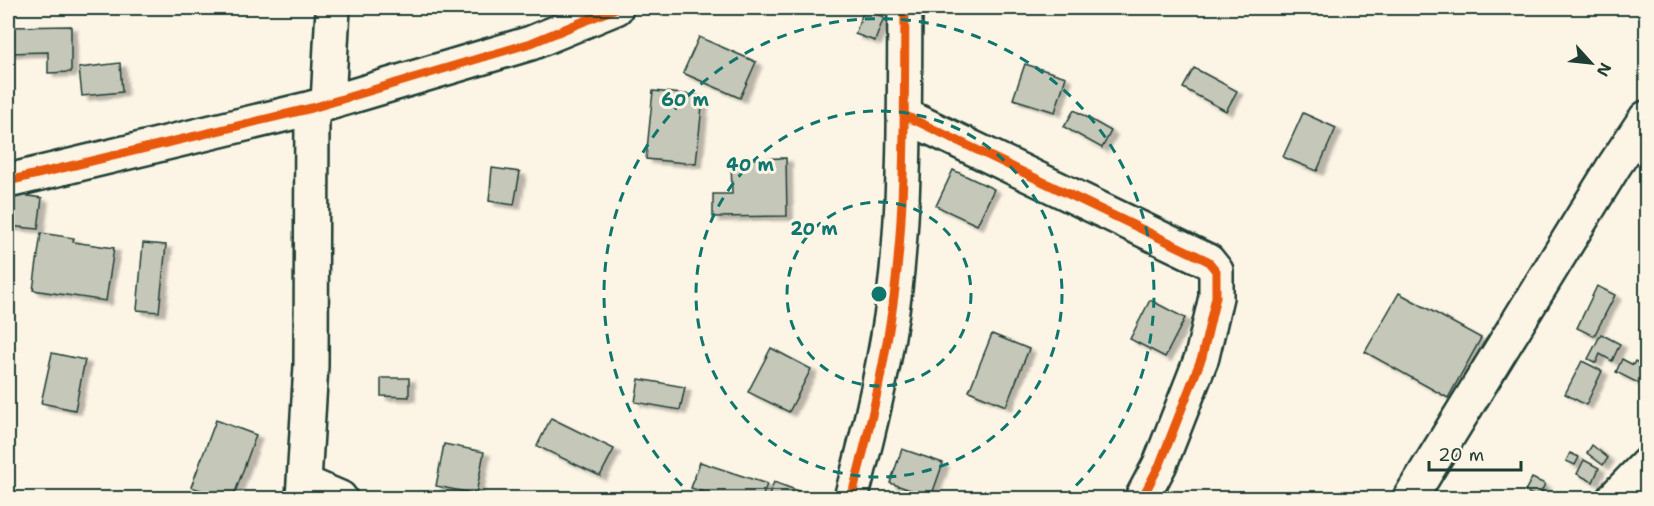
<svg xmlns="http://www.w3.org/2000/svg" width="1654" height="506" font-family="'Shantell Sans',sans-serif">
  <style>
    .building { fill: #c5c7b9; stroke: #1f3d34; stroke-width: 1.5; filter: url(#shadow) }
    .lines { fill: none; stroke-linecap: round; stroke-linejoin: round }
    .minor-casing { stroke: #1f3d34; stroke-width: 38 }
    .minor { stroke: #fcf5e5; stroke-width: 33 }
    .cycleway-casing { stroke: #fcf5e5; stroke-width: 13 }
    .cycleway { stroke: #e8590c; stroke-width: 9 }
    .ring { fill: none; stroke: #0f766e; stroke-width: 3; stroke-dasharray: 10 8 }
    .centre { fill: #0f766e; stroke: #fcf5e5; stroke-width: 3 }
    .ring-label { font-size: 18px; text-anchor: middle; font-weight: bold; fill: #0f766e; stroke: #fcf5e5; stroke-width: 6; stroke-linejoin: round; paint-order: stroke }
  </style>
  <defs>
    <filter id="shadow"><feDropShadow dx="6" dy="4" stdDeviation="1.5" flood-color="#0004"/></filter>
  </defs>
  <rect width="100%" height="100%" fill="#fcf5e5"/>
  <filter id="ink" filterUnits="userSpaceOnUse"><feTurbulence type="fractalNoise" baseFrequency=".0167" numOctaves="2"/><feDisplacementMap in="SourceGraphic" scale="12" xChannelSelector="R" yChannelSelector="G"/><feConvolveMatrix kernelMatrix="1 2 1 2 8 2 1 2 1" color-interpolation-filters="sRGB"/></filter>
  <g filter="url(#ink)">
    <!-- building -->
    <g class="building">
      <polygon points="864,10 884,17 875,41 855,34"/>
      <polygon points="71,26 71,72 48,73 48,52 8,53 8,27"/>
      <polygon points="699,37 756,62 740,98 683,73"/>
      <polygon points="120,63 122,92 82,96 79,68"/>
      <polygon points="1025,64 1066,77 1055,112 1013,99"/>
      <polygon points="1194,68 1237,91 1226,111 1183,88"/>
      <polygon points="653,91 703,96 696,164 646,159"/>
      <polygon points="1074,110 1111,131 1102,148 1064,127"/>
      <polygon points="1303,113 1336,128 1317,171 1283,157"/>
      <polygon points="786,158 787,216 713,217 713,194 732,194 731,159"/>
      <polygon points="492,168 520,172 514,205 489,201"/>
      <polygon points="953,170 994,189 977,225 936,206"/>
      <polygon points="14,194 42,198 38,229 9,226"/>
      <polygon points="41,233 74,238 73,242 114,248 106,301 33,290"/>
      <polygon points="143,243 166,245 159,312 137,310"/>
      <polygon points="1597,286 1615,295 1594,336 1577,328"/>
      <polygon points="1399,293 1481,338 1448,398 1365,352"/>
      <polygon points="1150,300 1185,318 1165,357 1130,339"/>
      <polygon points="1646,316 1646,335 1639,331"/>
      <polygon points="992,334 1029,349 1006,406 969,391"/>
      <polygon points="1601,334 1620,344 1612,361 1600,354 1596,363 1588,359"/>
      <polygon points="771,348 811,369 789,412 748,392"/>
      <polygon points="52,353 85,360 75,410 41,403"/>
      <polygon points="1622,359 1633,365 1635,361 1646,367 1646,387 1616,372"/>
      <polygon points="1582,361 1602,371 1586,405 1565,394"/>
      <polygon points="381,378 409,378 409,397 381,396"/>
      <polygon points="639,379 685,387 680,410 635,402"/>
      <polygon points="551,418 614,449 600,476 537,446"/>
      <polygon points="216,420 256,435 233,498 226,498 191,487"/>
      <polygon points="444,444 484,452 476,494 436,486"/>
      <polygon points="1592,445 1608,458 1603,465 1587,453"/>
      <polygon points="902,449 943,463 931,497 890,483"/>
      <polygon points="1570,453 1579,457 1575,465 1566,461"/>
      <polygon points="1584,460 1599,468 1593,482 1577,474"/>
      <polygon points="700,462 767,484 762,498 723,498 691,488"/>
      <polygon points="1532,478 1545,484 1538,498 1525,491"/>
      <polygon points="774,482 817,498 768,498"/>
    </g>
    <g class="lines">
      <defs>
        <g id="minor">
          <polyline points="328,103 333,8"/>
          <polyline points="904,115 1208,261 1216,271 1216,297 1202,357 1160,464 1142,498"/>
          <polyline points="8,181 312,108 531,43 616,8"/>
          <polyline points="305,483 340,498"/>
          <polyline points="303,498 311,366 312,108"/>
          <path d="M851,498C870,430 886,360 895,289C906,196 904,101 905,8"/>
          <polyline points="1410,498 1614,166 1646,118"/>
          <polyline points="1614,498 1646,465"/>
        </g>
      </defs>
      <!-- minor casing -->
      <use href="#minor" class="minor-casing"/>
      <!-- minor -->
      <use href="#minor" class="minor"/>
      <defs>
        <g id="cycleway">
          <polyline points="904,115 1208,261 1216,271 1216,297 1202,357 1160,464 1142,498"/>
          <polyline points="8,181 312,108 531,43 616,8"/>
          <path d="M851,498C870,430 886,360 895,289C906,196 904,101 905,8"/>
        </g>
      </defs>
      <!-- cycleway casing -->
      <use href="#cycleway" class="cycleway-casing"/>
      <!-- cycleway -->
      <use href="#cycleway" class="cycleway"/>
    </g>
  </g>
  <!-- distance rings -->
  <g class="ring">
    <circle cx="879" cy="294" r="92"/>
    <circle cx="879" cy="294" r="183"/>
    <path d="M695 498A275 275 0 1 1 1063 498"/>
  </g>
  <circle cx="879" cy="294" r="9" class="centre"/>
  <g class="ring-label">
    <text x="685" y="106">60 m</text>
    <text x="750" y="171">40 m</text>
    <text x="814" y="235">20 m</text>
  </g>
  <!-- margin -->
  <rect width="1654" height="506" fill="none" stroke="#fcf5e5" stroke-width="30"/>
  <rect x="15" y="15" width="1624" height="476" fill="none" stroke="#1f3d34" stroke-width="2" filter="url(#ink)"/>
  <!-- north arrow -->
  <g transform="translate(1591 63) rotate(117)" stroke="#fcf5e5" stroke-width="4.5" paint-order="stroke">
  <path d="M0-4.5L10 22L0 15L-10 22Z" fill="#1f3d34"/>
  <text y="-9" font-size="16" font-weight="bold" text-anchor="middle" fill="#1f3d34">N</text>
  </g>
  <!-- scale -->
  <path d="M1429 461v9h92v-9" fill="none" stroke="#1f3d34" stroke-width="3"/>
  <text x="1438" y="461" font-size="18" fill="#1f3d34" stroke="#fcf5e5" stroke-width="4.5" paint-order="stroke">20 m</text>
</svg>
